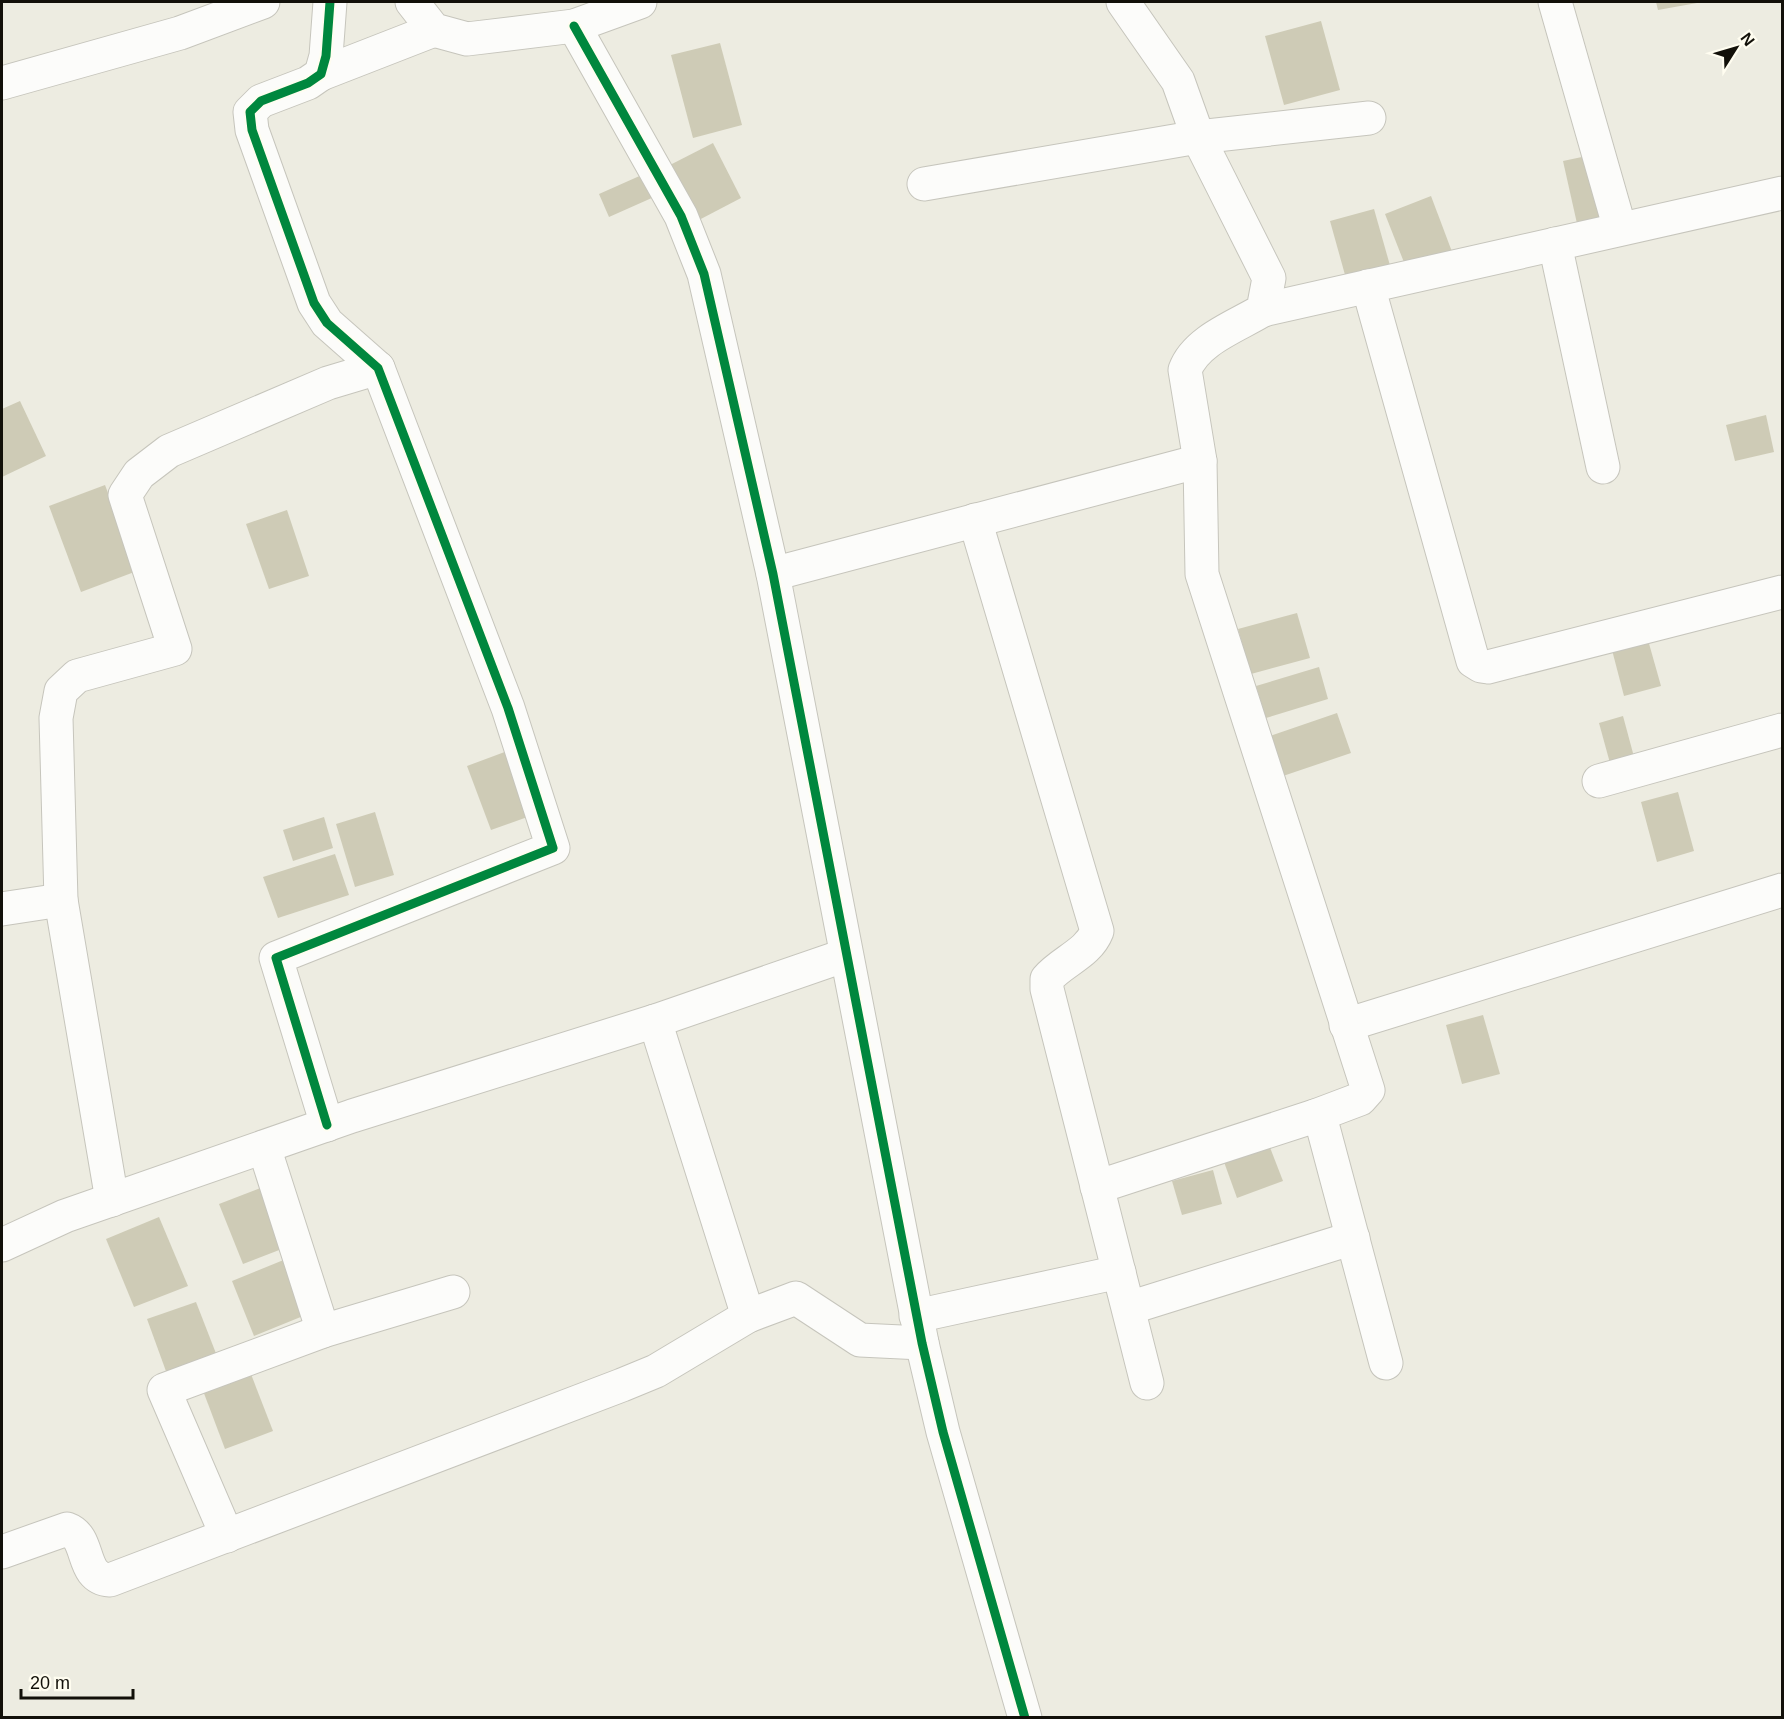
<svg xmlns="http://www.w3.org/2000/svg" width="1784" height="1719" font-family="Helvetica,sans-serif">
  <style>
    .building { fill: #cecbb6 }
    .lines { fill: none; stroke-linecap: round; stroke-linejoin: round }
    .street-casing { stroke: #c6c5bc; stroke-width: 35 }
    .street { stroke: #fcfcfa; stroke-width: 33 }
    .cycleway-casing { stroke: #fffdf0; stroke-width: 13 }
    .cycleway { stroke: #00873e; stroke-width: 9 }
  </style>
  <rect width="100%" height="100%" fill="#edece1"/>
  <!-- building -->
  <g class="building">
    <polygon points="1656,2 1696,2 1697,3 1658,10"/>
    <polygon points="1321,21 1340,90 1284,105 1265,36"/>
    <polygon points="720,43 742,125 693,138 671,55"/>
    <polygon points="713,143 741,198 697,221 668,166"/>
    <polygon points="1596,154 1612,220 1578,228 1563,161"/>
    <polygon points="644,174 654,197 609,217 599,194"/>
    <polygon points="1431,196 1454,257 1409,275 1385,214"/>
    <polygon points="1374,209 1391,269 1347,282 1330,221"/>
    <polygon points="20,401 46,456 2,477 2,409"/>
    <polygon points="1766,415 1774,452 1735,461 1726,425"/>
    <polygon points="105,485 137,571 81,592 49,506"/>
    <polygon points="287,510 309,576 269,589 246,524"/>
    <polygon points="1297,613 1310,658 1251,674 1238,629"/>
    <polygon points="1648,640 1661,686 1624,696 1612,650"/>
    <polygon points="1319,667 1328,699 1266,718 1256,686"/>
    <polygon points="1337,713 1351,753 1283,776 1270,736"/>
    <polygon points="1623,716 1637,768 1613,774 1599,723"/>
    <polygon points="510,750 533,815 491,830 467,766"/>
    <polygon points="1678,792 1694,851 1657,862 1641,802"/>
    <polygon points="375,812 394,875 355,887 336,824"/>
    <polygon points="324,817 333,848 293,861 283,830"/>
    <polygon points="335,854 349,895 278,918 263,877"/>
    <polygon points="1483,1015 1500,1074 1462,1084 1446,1025"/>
    <polygon points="1269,1145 1283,1181 1237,1198 1224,1162"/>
    <polygon points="1213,1170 1222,1204 1182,1215 1172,1181"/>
    <polygon points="263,1187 287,1247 243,1264 219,1204"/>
    <polygon points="159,1217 188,1286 134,1307 106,1239"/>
    <polygon points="286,1259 308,1314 254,1336 232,1281"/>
    <polygon points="196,1302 217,1356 167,1374 147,1319"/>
    <polygon points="249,1369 273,1431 225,1449 202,1388"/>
  </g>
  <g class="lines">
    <defs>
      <g id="street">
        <polyline points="412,2 434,30 467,39 574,26 640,2"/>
        <path d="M1123,2L1178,81L1198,137L1269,278L1263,310C1237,326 1196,340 1185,370L1200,461L1202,574L1368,1090L1360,1099L1315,1116"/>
        <polyline points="1555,2 1620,229"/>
        <polyline points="574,26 681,216 704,274 773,574 922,1343 943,1432 1025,1718"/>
        <polyline points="321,74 434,30"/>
        <polyline points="2,83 180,33 263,2"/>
        <polyline points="924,184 1198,137 1369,118"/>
        <polyline points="1555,244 1603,467"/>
        <polyline points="1368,286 1473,661 1481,666 1488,667 1782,592"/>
        <polyline points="1263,310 1782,193"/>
        <path d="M975,520L1097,931C1088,954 1062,961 1047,979V989L1147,1383"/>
        <polyline points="773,574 1200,461"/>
        <polyline points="1599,781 1782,730"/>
        <polyline points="2,909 61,900"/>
        <polyline points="655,1021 748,1316"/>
        <polyline points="1346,1025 1782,890"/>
        <polyline points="327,1125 276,958 553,848 508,708 378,368 327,323 314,303 252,130 250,112 261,101 308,83 321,74 326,56 330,2"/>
        <polyline points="264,1147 323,1331"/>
        <polyline points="1097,1187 1315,1116 1321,1122 1324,1131 1386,1363"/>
        <polyline points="112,1200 61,900 56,718 61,691 77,676 175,649 125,495 139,474 169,451 328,383 378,368"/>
        <polyline points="2,1245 65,1216 352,1116 655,1021 846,955"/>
        <polyline points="1129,1308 1353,1238"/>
        <polyline points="916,1316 1119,1272"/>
        <polyline points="227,1536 164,1390 323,1331 453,1292"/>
        <path d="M2,1552L67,1529C92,1538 79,1578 110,1580L622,1385L656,1371L748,1316L796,1298L860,1340L922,1343"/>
      </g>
    </defs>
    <!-- street casing -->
    <use href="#street" class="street-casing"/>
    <!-- street -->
    <use href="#street" class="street"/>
    <defs>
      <g id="cycleway">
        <polyline points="574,26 681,216 704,274 773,574 922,1343 943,1432 1025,1718"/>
        <polyline points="327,1125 276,958 553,848 508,708 378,368 327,323 314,303 252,130 250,112 261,101 308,83 321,74 326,56 330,2"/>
      </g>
    </defs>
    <!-- cycleway casing -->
    <use href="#cycleway" class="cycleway-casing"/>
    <!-- cycleway -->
    <use href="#cycleway" class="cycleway"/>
  </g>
  <!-- border -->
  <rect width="1784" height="1719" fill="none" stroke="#121009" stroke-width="6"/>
  <!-- north arrow -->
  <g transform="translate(1736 48) rotate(53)" stroke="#fffdf0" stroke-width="4.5" paint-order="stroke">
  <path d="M0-4.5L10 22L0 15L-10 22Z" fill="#121009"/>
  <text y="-9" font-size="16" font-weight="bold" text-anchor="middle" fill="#121009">N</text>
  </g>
  <!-- scale -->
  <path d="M21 1689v9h112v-9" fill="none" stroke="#121009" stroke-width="3"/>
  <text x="30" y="1689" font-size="18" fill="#121009" stroke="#fffdf0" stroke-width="4.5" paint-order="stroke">20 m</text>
</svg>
